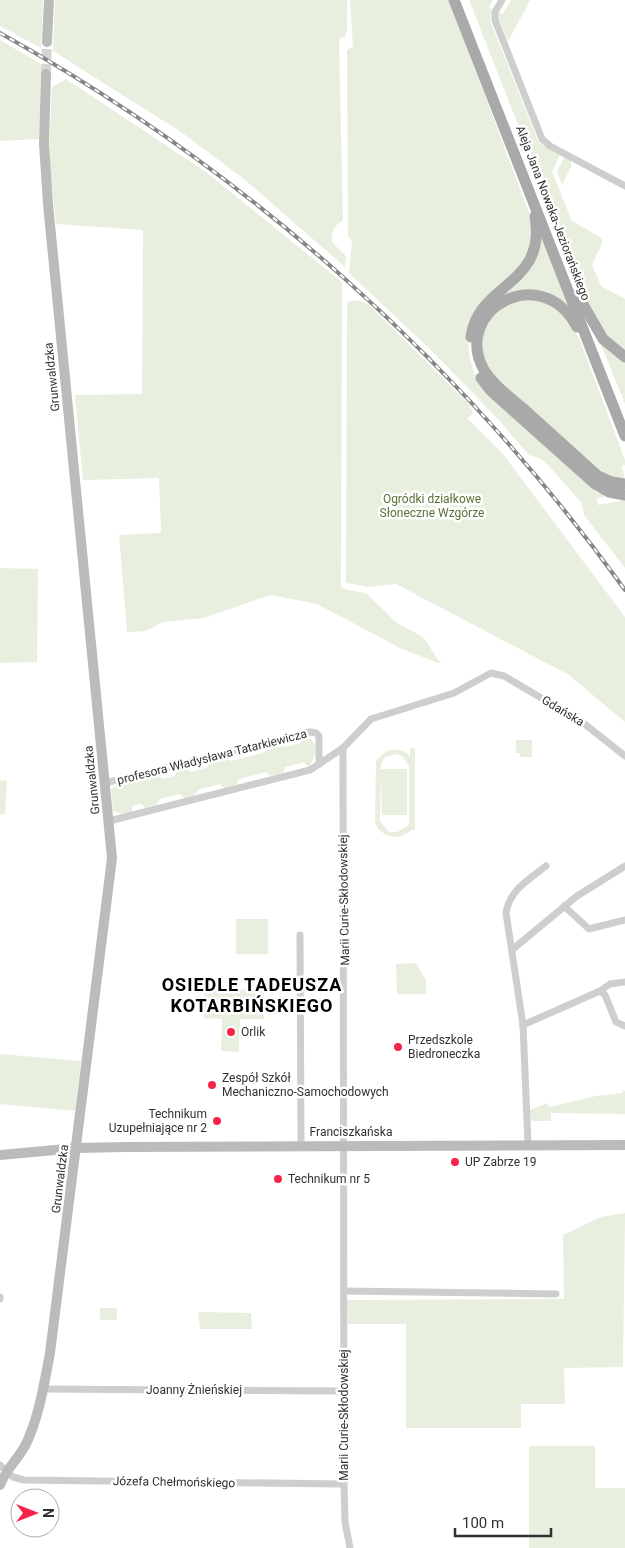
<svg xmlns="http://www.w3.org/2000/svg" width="625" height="1548" font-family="Roboto,sans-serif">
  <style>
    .green { fill: #e9efde; fill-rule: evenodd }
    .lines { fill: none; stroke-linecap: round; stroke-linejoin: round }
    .secondary-tunnel { stroke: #d6d6d6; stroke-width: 10; stroke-dasharray: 10 5; stroke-linecap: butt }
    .street { stroke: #cecece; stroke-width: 7 }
    .secondary { stroke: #bbb; stroke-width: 10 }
    .primary { stroke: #a9a9a9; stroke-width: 11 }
    .rail-casing { stroke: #868686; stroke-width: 4 }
    .rail { stroke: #fff; stroke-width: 2; stroke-dasharray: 5.5; stroke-linecap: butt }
    .poi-dot { fill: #f7244a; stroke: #fff; stroke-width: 2 }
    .labels { text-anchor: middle; stroke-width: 5; stroke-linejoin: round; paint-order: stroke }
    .street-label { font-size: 12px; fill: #313131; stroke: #fff }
    .park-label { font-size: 12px; fill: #5a7239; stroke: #fff }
    .poi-label { font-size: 12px; fill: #313131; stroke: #fff; text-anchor: start }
    .district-label { font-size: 18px; font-weight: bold; letter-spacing: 1px; fill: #000; stroke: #fff }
  </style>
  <rect width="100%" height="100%" fill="#fff"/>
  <!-- green -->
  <g class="green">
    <polygon points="0,0 43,0 41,48 0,26"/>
    <path d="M55,0H347V29L345,37H341L339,41L343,221C334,225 331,232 332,242L346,256L345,267L244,179L181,132L53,51Z"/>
    <path d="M350,0H449L532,221L528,258L470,330C466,348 470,362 477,379L595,487L596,493H601L605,497L597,498L598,505L625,500V568L584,515L582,503L548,465L539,458L529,455L497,418L432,351L349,273L352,241L348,236L347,50L353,46Z"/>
    <polygon points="469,0 493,0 489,7 492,9 490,20 538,141 542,145 560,155 552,172 572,221 602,238 602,244 592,265 601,286 625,299 625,353 605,337 587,300"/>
    <polygon points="511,0 530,0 508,42 498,17 499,12 503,14"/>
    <polygon points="0,40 41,64 39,139 0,141"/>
    <polygon points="66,79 206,172 342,282 341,586 344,589 366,593 397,623 423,637 441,664 402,649 317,604 270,595 204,618 163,622 146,631 127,632 119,535 161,533 159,478 83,480 75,395 142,394 143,230 56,224 49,156 52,87"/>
    <polygon points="564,157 571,161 571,167 562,185 557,172"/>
    <path d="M540,233L570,308C562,303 555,296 544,293C487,276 455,341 493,386L602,484L492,387C481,375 474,362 473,345C473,305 514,293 533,263C538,254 539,243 540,233Z"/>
    <polygon points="513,299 551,302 574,329 581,343 625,460 625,465 622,466 625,481 606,477 497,382 482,357 481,338 489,318"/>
    <polygon points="357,300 368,304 470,405 473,414 467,418 503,454 625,617 625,722 569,675 396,584 368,587 346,583 347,302"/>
    <polygon points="599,340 625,361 625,404"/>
    <polygon points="0,568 38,569 37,662 0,663"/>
    <path d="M306,736C319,741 317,758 308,767L304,762L285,767L283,773L270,776L266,772L239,779L236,785L224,788L219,784L198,790L194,796L184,798L180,794L160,799L156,805L145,808L141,804L133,806L131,812L121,814L113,811L111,790L115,786L157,775L163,779L175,776L178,769L186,767L191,772L208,767L210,761L225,757L231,761L265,752L268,746L283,743L285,747L301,743V738Z"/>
    <polygon points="516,740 532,740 532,757 520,757 520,753 516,753"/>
    <path d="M410,748H415V830H411C400,840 389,839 378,829L375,822L376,761C385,749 398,745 410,756ZM396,754L402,756L409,766V822L408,826L397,832H389L380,821L381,774L382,815H407V769H381V764L385,757Z"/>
    <polygon points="0,780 7,781 5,814 0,814"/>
    <rect x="236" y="919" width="32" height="35"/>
    <polygon points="416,963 426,980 426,994 397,994 396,964"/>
    <polygon points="204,989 264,990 264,1019 240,1019 239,1052 221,1051 222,1019 204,1018"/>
    <polygon points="0,1054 81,1061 75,1111 0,1104"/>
    <polygon points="623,1090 625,1091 625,1114 551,1113 551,1121 533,1121 530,1117 530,1110 547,1103 549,1107 596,1096 623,1093"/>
    <polygon points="625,1213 623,1367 564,1368 565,1404 521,1404 521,1428 406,1428 406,1324 348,1324 347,1300 564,1299 563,1235 601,1217"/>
    <rect x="100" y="1308" width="17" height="12"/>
    <polygon points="198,1312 251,1313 252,1329 200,1329"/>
    <polygon points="529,1446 595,1446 595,1488 625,1488 625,1548 529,1548"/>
  </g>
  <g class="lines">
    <!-- secondary-tunnel -->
    <polyline class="secondary-tunnel" points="46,74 47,42"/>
    <!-- street -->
    <g class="street">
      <polyline points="502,0 495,12 495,20 542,139 550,146 625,186"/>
      <polyline points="343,748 344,1484 345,1522 350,1548"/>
      <polyline points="105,783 310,732 316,733 319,736 319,764"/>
      <polyline points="109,821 310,770 343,748 371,719 454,693 491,673 504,676 582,722 625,756"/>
      <polyline points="564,906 589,929 625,920"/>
      <polyline points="300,935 301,1145"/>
      <polyline points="513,949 577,896 625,866"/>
      <polyline points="600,991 605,995 616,1022 625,1026"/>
      <polyline points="523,1025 600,991 610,984 625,982"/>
      <path d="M528,1145L523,1025L506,913C509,891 529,879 546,866"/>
      <polyline points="344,1291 556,1294"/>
      <polyline points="0,1297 0,1299"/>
      <polyline points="43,1389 345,1391"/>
      <polyline points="0,1465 13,1477 24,1480 344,1484"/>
    </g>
    <!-- secondary -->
    <g class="secondary">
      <polyline points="47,42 49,0"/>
      <polyline points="0,1155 77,1148 125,1147 625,1145"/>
      <path d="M0,1485C5,1471 17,1460 25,1446C39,1418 44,1384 50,1353L112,858L48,204L44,144L46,74"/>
    </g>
    <!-- primary -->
    <g class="primary">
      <polyline points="454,0 625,436"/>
      <polyline points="577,294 603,339 625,357"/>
      <path d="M577,327C541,259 451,311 484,370C494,386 511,398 525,410C549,432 574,454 598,476L612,482L625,484"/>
      <path d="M471,337C478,282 547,287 535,216"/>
      <polyline points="481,378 490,390 595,484 609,492 625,495"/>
    </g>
    <defs>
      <path id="rail" d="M0,33C246,170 460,361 625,590"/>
    </defs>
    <!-- rail casing -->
    <use href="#rail" class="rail-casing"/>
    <!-- rail -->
    <use href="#rail" class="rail"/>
  </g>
  <!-- markers -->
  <g class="poi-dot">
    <circle cx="231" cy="1032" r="5"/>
    <circle cx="398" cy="1047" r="5"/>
    <circle cx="212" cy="1085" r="5"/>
    <circle cx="217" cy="1121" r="5"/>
    <circle cx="455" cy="1162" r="5"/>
    <circle cx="278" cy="1179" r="5"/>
  </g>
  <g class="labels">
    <!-- street labels -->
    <g class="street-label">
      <text transform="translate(553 213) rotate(69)" y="4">Aleja Jana Nowaka-Jeziorańskiego</text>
      <text transform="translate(52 377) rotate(-96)" y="4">Grunwaldzka</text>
      <text transform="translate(563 711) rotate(31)" y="4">Gdańska</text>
      <text transform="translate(212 757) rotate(-14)" y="4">profesora Władysława Tatarkiewicza</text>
      <text transform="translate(92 780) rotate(-96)" y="4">Grunwaldzka</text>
      <text transform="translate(344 900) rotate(-91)" y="4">Marii Curie-Skłodowskiej</text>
      <text x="351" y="1136">Franciszkańska</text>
      <text transform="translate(60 1179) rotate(-83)" y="4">Grunwaldzka</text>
      <text x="194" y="1394">Joanny Żnieńskiej</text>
      <text transform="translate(344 1415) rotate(-90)" y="4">Marii Curie-Skłodowskiej</text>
      <text transform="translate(174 1482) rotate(1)" y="4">Józefa Chełmońskiego</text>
    </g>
    <!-- park labels -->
    <g class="park-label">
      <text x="432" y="503">Ogródki działkowe<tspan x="432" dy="14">Słoneczne Wzgórze</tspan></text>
    </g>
    <!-- poi labels -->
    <g class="poi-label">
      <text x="241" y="1036">Orlik</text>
      <text x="408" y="1044">Przedszkole<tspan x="408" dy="14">Biedroneczka</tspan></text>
      <text x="222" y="1082">Zespół Szkół<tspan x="222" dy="14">Mechaniczno-Samochodowych</tspan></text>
      <text x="207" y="1118" text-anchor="end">Technikum<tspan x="207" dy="14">Uzupełniające nr 2</tspan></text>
      <text x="465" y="1166">UP Zabrze 19</text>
      <text x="288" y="1183">Technikum nr 5</text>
    </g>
    <!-- district labels -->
    <g class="district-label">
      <text x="252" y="991">OSIEDLE TADEUSZA<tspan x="252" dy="21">KOTARBIŃSKIEGO</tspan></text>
    </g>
  </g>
  <!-- north arrow -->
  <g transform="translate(35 1513) rotate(90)"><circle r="24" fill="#ffffff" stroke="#adadad"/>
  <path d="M0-4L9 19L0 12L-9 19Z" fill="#f7244a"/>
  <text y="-8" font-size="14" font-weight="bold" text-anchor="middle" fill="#313131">N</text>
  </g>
  <!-- scale -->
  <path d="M455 1528v8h96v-8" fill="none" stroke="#313131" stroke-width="2.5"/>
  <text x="462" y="1528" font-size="15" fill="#313131" stroke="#ffffff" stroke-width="4" paint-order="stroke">100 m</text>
</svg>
